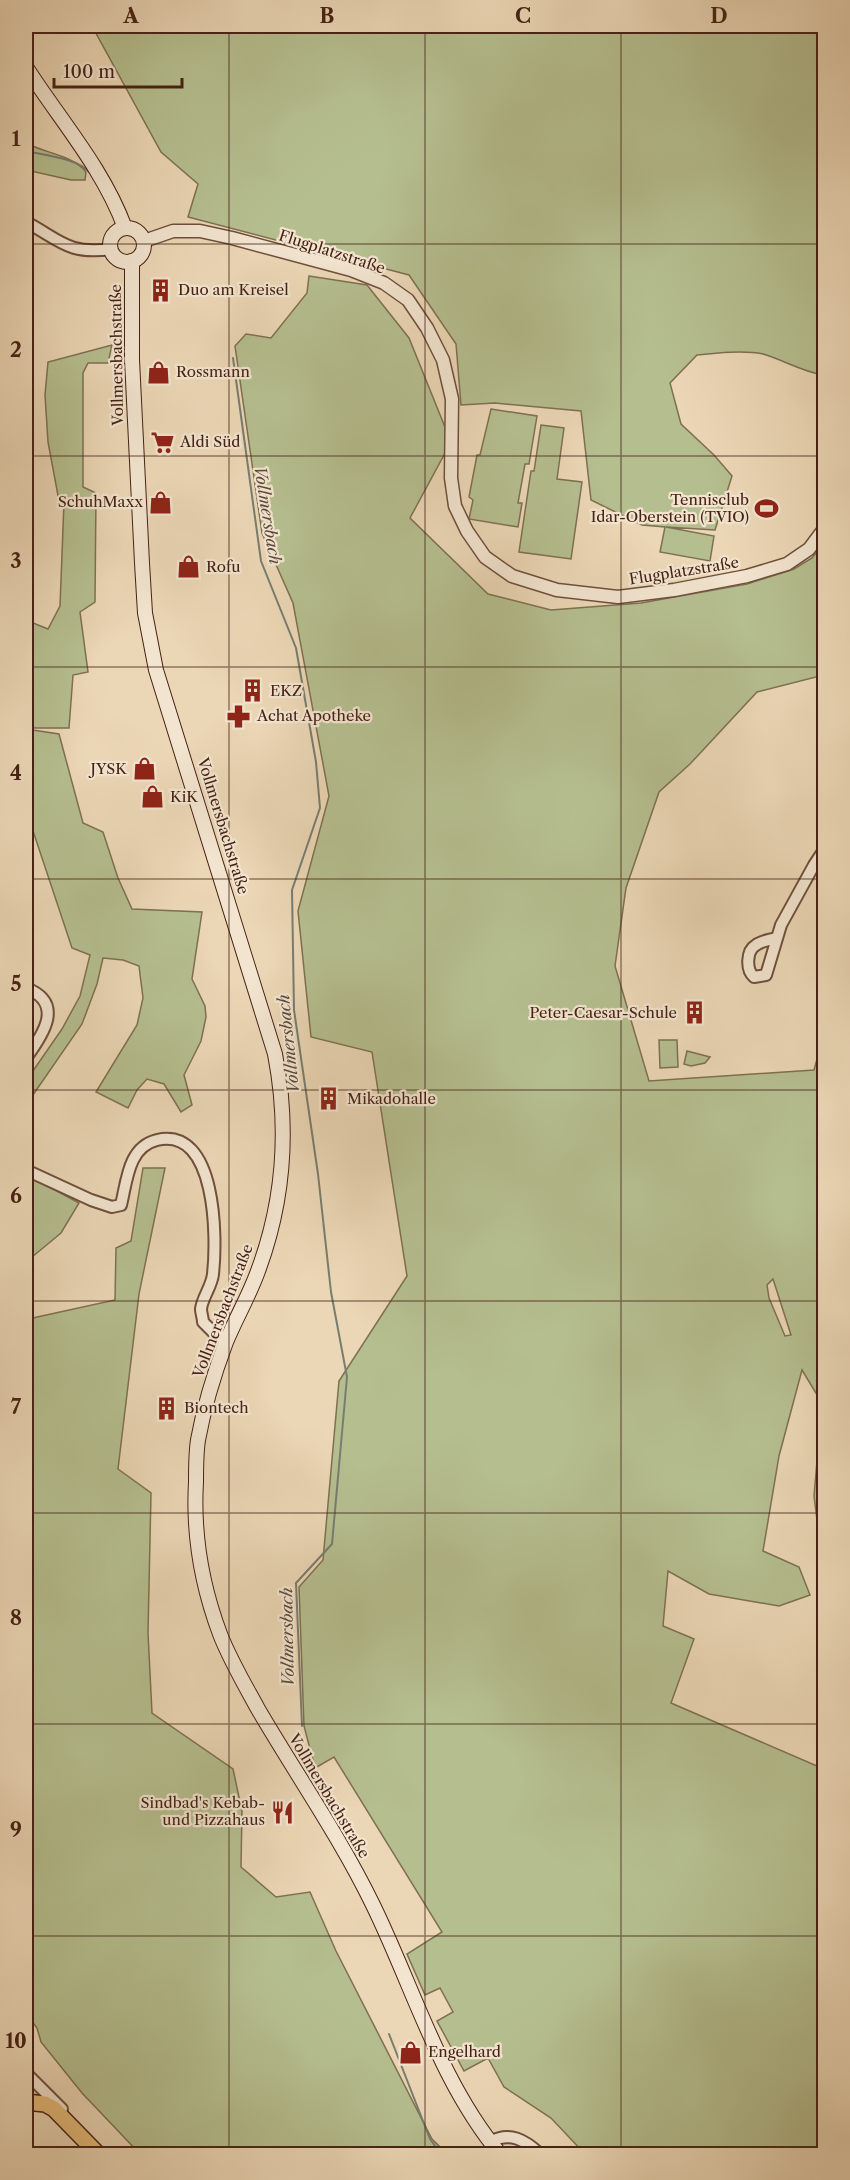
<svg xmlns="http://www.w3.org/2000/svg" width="850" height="2180" font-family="'Libre Caslon Text',serif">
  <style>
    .green { fill: #b5be8f; stroke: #7e7052; stroke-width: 1.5; fill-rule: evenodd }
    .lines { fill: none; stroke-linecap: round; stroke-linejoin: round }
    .stream { stroke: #777d70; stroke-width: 2 }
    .minor-casing { stroke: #6f4f3d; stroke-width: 14 }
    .tertiary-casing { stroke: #6f4f3d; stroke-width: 15 }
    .secondary-casing { stroke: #462215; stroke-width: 16 }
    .primary-casing { stroke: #462215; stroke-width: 18 }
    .minor { stroke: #f2e4cf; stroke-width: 10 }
    .tertiary { stroke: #f2e4cf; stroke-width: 12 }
    .secondary { stroke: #f2e4cf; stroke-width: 14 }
    .primary { stroke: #e6bb7a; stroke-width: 15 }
    .grid { fill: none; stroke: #462215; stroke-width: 1.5; stroke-opacity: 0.55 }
    .labels { text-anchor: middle; stroke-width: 4.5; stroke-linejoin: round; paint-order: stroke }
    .street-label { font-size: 15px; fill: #462215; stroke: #f2e4cf }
    .poi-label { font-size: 15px; fill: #462215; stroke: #f2e4cf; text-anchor: start }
    .water-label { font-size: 16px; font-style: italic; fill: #5a483b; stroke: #f2e4cf }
    .neatline { fill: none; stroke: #462215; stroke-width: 2 }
    .grid-label { font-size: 20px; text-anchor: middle; font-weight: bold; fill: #462215 }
  </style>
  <rect width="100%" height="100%" fill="#ebd6b5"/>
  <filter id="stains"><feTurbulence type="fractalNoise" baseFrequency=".00333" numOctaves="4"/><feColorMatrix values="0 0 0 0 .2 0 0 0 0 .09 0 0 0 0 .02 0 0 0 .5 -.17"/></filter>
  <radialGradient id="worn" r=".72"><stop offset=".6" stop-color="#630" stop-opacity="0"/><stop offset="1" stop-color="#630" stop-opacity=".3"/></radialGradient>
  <!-- green -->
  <g class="green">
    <path d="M92,26H824V375C802,372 784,360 763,354C744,350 716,353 697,355L670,383L681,424L714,455L732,476L715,530L666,527L714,536L710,561L660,552L665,527L642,525L591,500L581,411L495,403L461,405L456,344L409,275L188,217L198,184L161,152Z"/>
    <path d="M26,143C44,153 73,155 86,172L85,180H71L26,170Z"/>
    <path d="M309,276L367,285L409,338L451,442L410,518L488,594L551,610L641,603L747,584L794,569L812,558L824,543V675L757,692L690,764L659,792L626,888L615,966L649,1081L814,1070L824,1034V1575L814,1496L822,1403L802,1370L779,1456L763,1551L799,1567L810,1595L779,1606L709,1594L668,1571L663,1626L694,1639L671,1703L824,1769V2154H585L551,2118L504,2087L488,2058L464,2071L437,2021L453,2012L440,1988L425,1995L407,1954L442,1932L334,1757L315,1768L304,1726L299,1587L323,1560L339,1381L407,1276L372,1052L311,1037L298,911L329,796L293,603L262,533L235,346L246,334L271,338L307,293ZM773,1279L791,1335L785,1336L769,1298L767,1285Z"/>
    <polygon points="112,345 108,363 88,363 83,373 83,487 96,493 95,602 80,612 88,672 73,675 69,728 35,728 26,725 26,620 48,629 60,606 64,502 59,501 48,442 45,395 48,362"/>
    <polygon points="491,409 537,416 529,464 525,464 518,503 522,503 518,527 469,519 473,500 469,497 477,455 480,455"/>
    <polygon points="541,425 564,428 557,479 582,482 571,559 519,552 531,471 534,471"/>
    <polygon points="26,729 59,734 83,823 103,832 118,878 132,909 202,912 192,979 205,1006 206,1017 201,1041 184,1075 192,1105 181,1112 164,1084 147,1079 137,1090 128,1108 96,1092 137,1025 143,998 139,966 123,960 103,958 97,984 82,1024 26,1105 26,1081 62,1029 80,996 90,955 72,948 26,810"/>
    <polygon points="659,1040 677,1040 678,1067 660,1068"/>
    <polygon points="687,1051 710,1057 705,1063 691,1066 684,1064"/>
    <polygon points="143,1168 165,1168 139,1294 118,1469 151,1493 148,1633 152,1713 233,1769 242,1811 241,1867 276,1897 310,1892 336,1951 432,2139 447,2154 140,2154 82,2093 41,2042 37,2028 26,2013 26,1269 28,1319 115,1300 116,1248 131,1241"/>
    <polygon points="26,1174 79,1203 61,1233 26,1262"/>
  </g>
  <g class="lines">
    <!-- stream -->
    <g class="stream">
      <path d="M26,151C43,155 78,158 90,173"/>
      <polyline points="233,358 261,561 296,648 316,762 320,808 292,890 294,1010 318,1174 331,1292 347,1377 332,1544 296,1583 302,1726"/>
      <polyline points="389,2034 430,2139 441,2154"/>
    </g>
    <defs>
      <g id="minor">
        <path d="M26,222C60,240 68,255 111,249"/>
        <path d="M776,938C770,940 761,941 756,945C746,951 746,970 754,977L766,975L781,925L814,865L824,850"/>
        <path d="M26,988C65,1003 43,1035 26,1058"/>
        <path d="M26,1170L91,1200L112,1207L121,1205C127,1181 128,1147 157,1140C217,1126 217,1238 213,1274C212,1286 202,1298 201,1309C201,1313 203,1318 203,1322L214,1333L227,1340"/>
        <polyline points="26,2073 62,2109"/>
        <path d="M490,2142C510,2131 525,2140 540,2154"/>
      </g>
      <polyline id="tertiary" points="144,241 173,231 200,231 232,238 351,270 384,283 408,300 427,328 443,360 452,399 451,478 455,506 467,531 485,557 512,576 557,590 618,597 674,590 747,576 787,564 809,549 824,529"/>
      <g id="secondary">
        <path d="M26,67C60,120 103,168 125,228"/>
        <circle cx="127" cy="245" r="17"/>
        <path d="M132,261V360L142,563L145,613L156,670L275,1054C289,1127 284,1201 258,1271C249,1296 236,1318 226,1342C214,1374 204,1407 198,1440C196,1453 196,1468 196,1482C193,1533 202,1586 220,1634C230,1660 245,1685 258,1709C296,1774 340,1837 373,1905C414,1989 440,2082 500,2154"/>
      </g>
      <polyline id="primary" points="26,2102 45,2104 54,2109 98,2154"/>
    </defs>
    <!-- minor casing -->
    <use href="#minor" class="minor-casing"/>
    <!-- tertiary casing -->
    <use href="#tertiary" class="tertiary-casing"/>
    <!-- secondary casing -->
    <use href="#secondary" class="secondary-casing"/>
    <!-- primary casing -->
    <use href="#primary" class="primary-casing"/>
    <!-- minor -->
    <use href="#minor" class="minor"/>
    <!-- tertiary -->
    <use href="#tertiary" class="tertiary"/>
    <!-- secondary -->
    <use href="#secondary" class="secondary"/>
    <!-- primary -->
    <use href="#primary" class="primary"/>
  </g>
  <!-- grid -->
  <path class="grid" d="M229,26V2154M425,26V2154M621,26V2154M26,244H824M26,456H824M26,667H824M26,879H824M26,1090H824M26,1301H824M26,1513H824M26,1724H824M26,1936H824"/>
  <!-- icons -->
  <defs>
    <symbol id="building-bare" viewBox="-9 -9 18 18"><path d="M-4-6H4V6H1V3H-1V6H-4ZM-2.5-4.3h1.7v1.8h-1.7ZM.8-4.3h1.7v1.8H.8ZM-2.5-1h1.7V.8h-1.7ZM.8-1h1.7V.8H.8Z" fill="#8f2418" stroke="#f2e4cf" stroke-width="2.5" paint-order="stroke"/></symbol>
    <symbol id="shop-bare" viewBox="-9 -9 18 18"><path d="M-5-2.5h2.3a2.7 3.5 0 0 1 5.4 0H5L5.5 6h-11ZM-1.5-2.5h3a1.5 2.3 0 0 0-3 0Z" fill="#8f2418" stroke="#f2e4cf" stroke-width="2.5" paint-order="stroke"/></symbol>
    <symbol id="supermarket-bare" viewBox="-9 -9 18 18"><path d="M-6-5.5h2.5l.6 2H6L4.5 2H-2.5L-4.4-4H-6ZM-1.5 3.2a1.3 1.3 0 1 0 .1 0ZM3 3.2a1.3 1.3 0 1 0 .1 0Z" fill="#8f2418" stroke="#f2e4cf" stroke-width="2.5" paint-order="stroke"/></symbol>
    <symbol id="stadium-bare" viewBox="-9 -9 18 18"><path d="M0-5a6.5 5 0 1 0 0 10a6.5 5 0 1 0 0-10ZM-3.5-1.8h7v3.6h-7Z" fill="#8f2418" stroke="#f2e4cf" stroke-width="2.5" paint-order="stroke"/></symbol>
    <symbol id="pharmacy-bare" viewBox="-9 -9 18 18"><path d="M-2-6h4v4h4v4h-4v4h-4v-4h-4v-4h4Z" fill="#8f2418" stroke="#f2e4cf" stroke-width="2.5" paint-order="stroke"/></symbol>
    <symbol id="restaurant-bare" viewBox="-9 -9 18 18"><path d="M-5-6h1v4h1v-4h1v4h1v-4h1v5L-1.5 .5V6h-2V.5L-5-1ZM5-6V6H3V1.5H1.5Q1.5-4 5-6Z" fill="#8f2418" stroke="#f2e4cf" stroke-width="2.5" paint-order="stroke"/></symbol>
  </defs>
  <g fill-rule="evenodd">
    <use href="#building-bare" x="144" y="274" width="33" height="33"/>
    <use href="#shop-bare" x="142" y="356" width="33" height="33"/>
    <use href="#supermarket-bare" x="146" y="426" width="33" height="33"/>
    <use href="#shop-bare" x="144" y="486" width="33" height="33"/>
    <use href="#stadium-bare" x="750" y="492" width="33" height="33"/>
    <use href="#shop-bare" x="172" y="550" width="33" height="33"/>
    <use href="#building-bare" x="236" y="674" width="33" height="33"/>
    <use href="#pharmacy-bare" x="222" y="700" width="33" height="33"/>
    <use href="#shop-bare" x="128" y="752" width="33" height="33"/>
    <use href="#shop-bare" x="136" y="780" width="33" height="33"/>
    <use href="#building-bare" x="678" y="996" width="33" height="33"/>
    <use href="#building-bare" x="312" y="1082" width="33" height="33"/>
    <use href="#building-bare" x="150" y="1392" width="33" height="33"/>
    <use href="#restaurant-bare" x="266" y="1796" width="33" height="33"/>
    <use href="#shop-bare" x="394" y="2036" width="33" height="33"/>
  </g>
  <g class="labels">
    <!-- street labels -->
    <g class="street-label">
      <text transform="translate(332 252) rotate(18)" y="5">Flugplatzstraße</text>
      <text transform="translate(117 355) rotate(-91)" y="5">Vollmersbachstraße</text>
      <text transform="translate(684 571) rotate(-9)" y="5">Flugplatzstraße</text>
      <text transform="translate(223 826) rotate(73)" y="5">Vollmersbachstraße</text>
      <text transform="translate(223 1311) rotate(-69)" y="5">Vollmersbachstraße</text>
      <text transform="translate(329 1796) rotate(59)" y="5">Vollmersbachstraße</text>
    </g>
    <!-- poi labels -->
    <g class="poi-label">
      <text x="178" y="295">Duo am Kreisel</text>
      <text x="176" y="377">Rossmann</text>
      <text x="180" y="447">Aldi Süd</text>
      <text x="749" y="505" text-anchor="end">Tennisclub<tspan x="749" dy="17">Idar-Oberstein (TVIO)</tspan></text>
      <text x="143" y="507" text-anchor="end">SchuhMaxx</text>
      <text x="206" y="572">Rofu</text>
      <text x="270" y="696">EKZ</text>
      <text x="257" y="721">Achat Apotheke</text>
      <text x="127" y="774" text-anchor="end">JYSK</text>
      <text x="170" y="802">KiK</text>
      <text x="677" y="1018" text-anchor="end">Peter-Caesar-Schule</text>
      <text x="347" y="1104">Mikadohalle</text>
      <text x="184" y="1413">Biontech</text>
      <text x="265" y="1808" text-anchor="end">Sindbad's Kebab-<tspan x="265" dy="17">und Pizzahaus</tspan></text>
      <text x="428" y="2057">Engelhard</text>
    </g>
    <!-- water labels -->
    <g class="water-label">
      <text transform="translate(268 515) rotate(81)" y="6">Vollmersbach</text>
      <text transform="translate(288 1044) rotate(-96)" y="6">Vollmersbach</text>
      <text transform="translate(287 1637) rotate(-91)" y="6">Vollmersbach</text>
    </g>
  </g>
  <!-- margin -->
  <rect width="850" height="2180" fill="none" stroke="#ebd6b5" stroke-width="66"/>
  <!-- scale -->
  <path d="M54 78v9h128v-9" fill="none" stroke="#462215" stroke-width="3"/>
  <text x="63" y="78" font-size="18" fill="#462215" stroke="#f2e4cf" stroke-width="4.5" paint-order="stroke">100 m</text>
  <rect x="33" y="33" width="784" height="2114" class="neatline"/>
  <g class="grid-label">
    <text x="131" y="23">A</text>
    <text x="327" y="23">B</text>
    <text x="523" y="23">C</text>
    <text x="719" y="23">D</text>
    <text x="16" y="146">1</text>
    <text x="16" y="357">2</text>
    <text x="16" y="568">3</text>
    <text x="16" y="780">4</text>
    <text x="16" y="991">5</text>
    <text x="16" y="1203">6</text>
    <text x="16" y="1414">7</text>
    <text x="16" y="1625">8</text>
    <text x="16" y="1837">9</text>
    <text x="16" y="2048">10</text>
  </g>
  <rect width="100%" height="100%" filter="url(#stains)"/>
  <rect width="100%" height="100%" fill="url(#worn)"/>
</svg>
